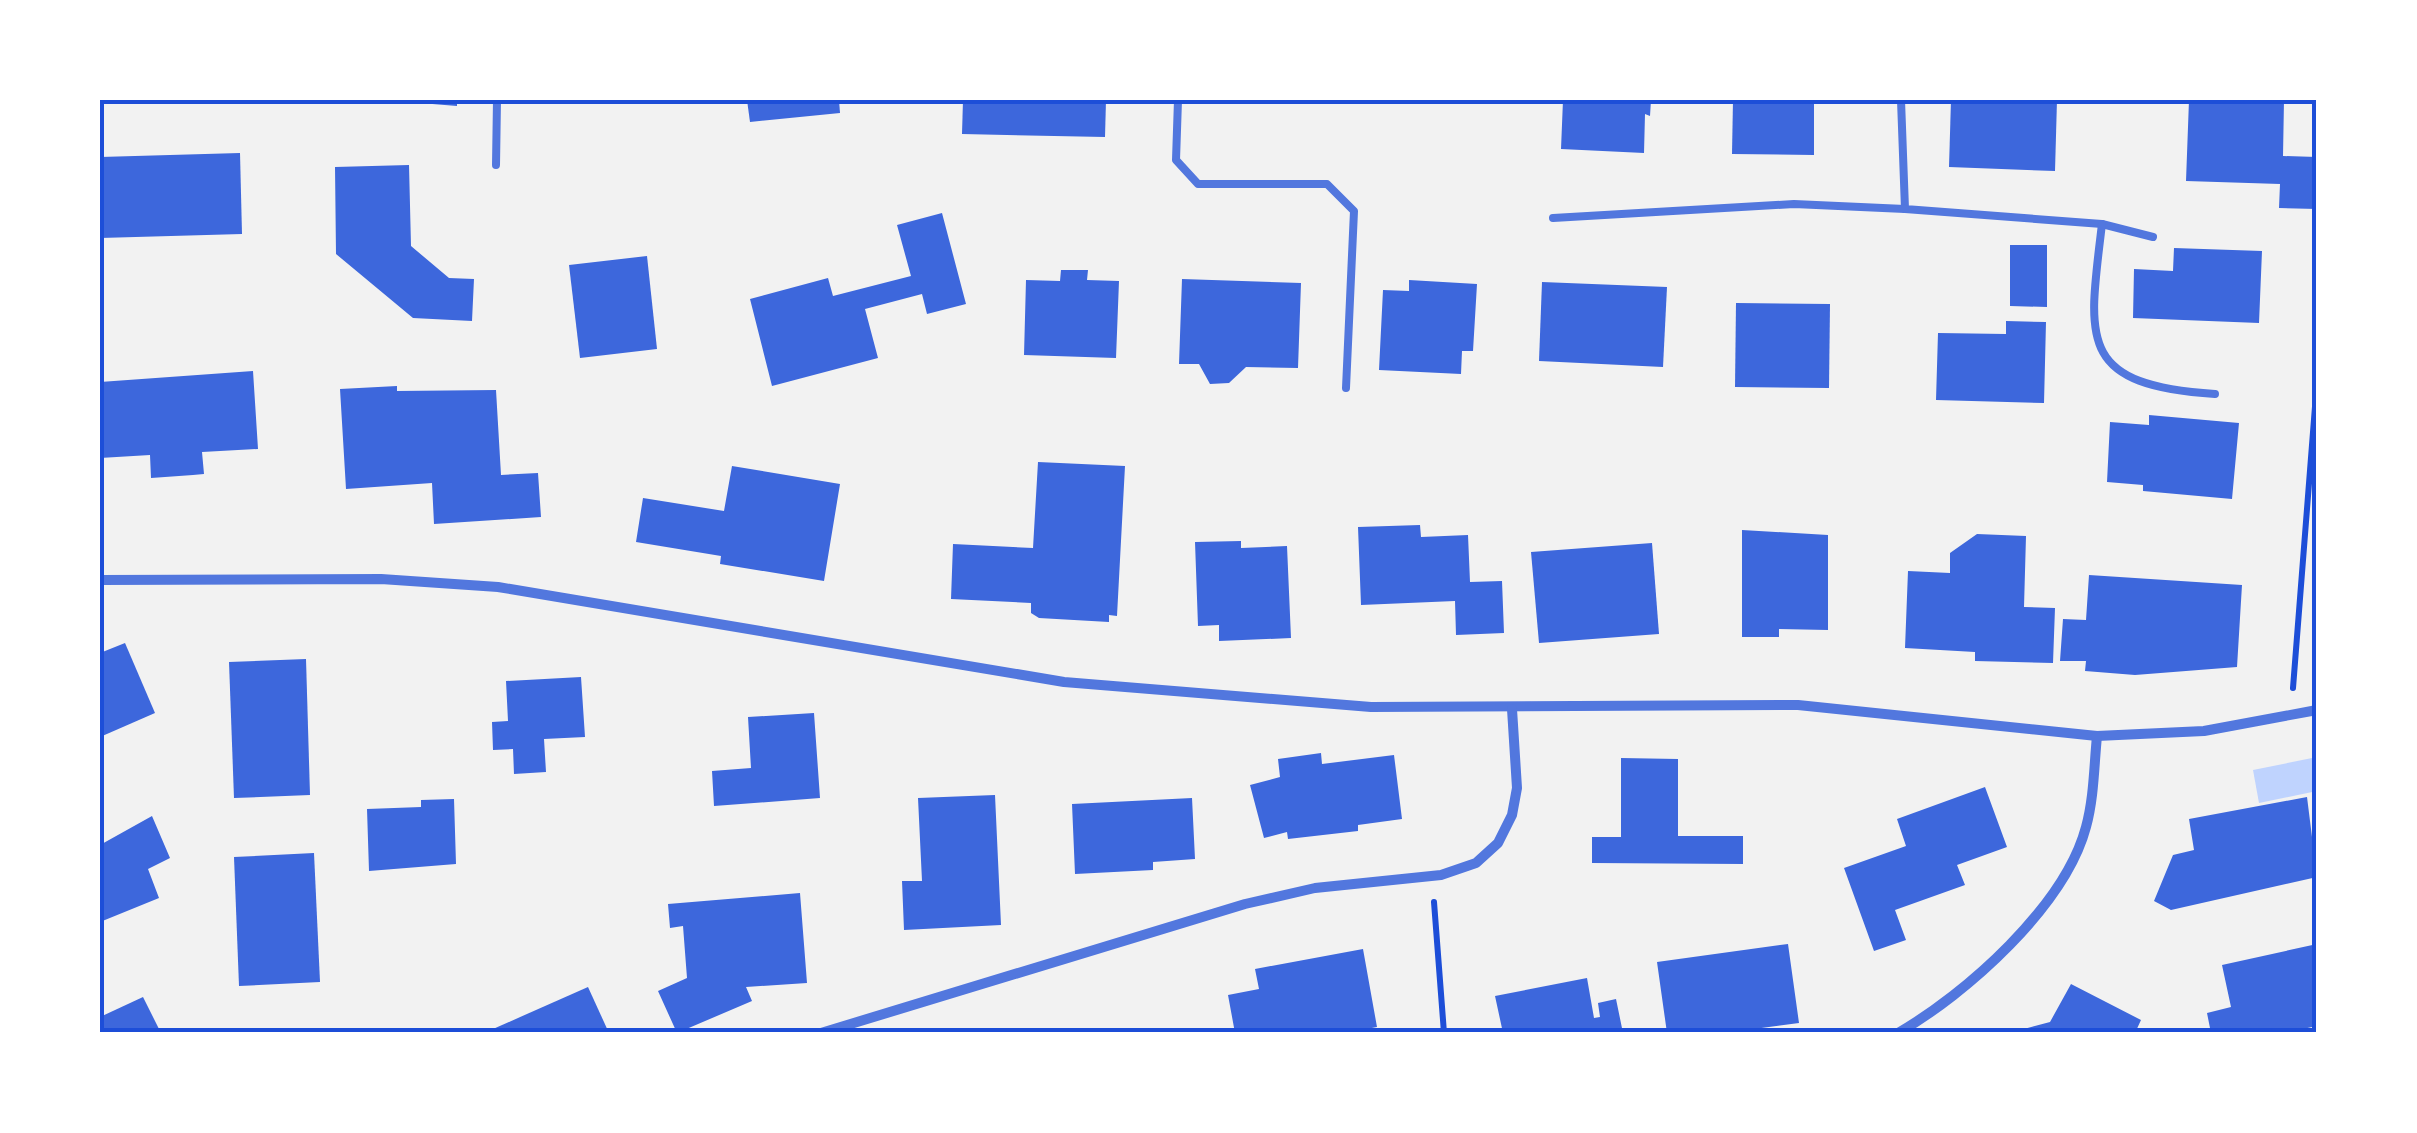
<svg xmlns="http://www.w3.org/2000/svg" width="2417" height="1133" font-family="Ubuntu,sans-serif">
  <style>
    .water { fill: #bfd3fe }
    .building { fill: #3d67dc }
    .lines { fill: none; stroke-linecap: round; stroke-linejoin: round }
    .path { stroke: #1d4ed8; stroke-width: 6 }
    .service { stroke: #5277de; stroke-width: 8 }
    .minor { stroke: #5277de; stroke-width: 10 }
    .neatline { fill: none; stroke: #1d4ed8; stroke-width: 4 }
  </style>
  <rect width="100%" height="100%" fill="#f2f2f2"/>
  <!-- water -->
  <polygon class="water" points="2317,757 2317,791 2259,803 2253,770"/>
  <!-- building -->
  <g class="building">
    <polygon points="420,100 457,100 457,106 420,103"/>
    <polygon points="747,100 839,100 840,113 750,122"/>
    <polygon points="963,100 1106,100 1105,137 962,134"/>
    <polygon points="1563,100 1651,100 1650,116 1645,114 1644,153 1561,149"/>
    <polygon points="1733,100 1814,100 1814,155 1732,154"/>
    <polygon points="1951,100 2057,100 2055,171 1949,167"/>
    <polygon points="2189,100 2284,100 2283,156 2317,157 2317,209 2279,208 2280,184 2186,181"/>
    <polygon points="240,153 242,234 100,238 100,157"/>
    <polygon points="409,165 411,246 449,278 474,279 472,321 413,318 336,254 335,167"/>
    <polygon points="942,213 966,304 927,314 922,294 865,309 878,358 772,386 750,299 828,278 833,296 911,276 897,225"/>
    <polygon points="2010,245 2047,245 2047,307 2010,306"/>
    <polygon points="2174,248 2262,251 2259,323 2133,318 2134,269 2173,271"/>
    <polygon points="647,256 657,349 580,358 569,265"/>
    <polygon points="1061,270 1088,270 1087,280 1119,281 1116,358 1024,355 1026,280 1060,281"/>
    <polygon points="1182,279 1301,283 1298,368 1246,367 1229,383 1210,384 1199,364 1179,364"/>
    <polygon points="1409,280 1477,284 1473,351 1462,351 1461,374 1379,370 1383,290 1409,291"/>
    <polygon points="1542,282 1667,287 1663,367 1539,361"/>
    <polygon points="1736,303 1830,304 1829,388 1735,387"/>
    <polygon points="2006,321 2046,322 2044,403 1936,400 1938,333 2006,334"/>
    <polygon points="253,371 258,449 202,452 204,474 193,475 151,478 150,455 100,458 100,382"/>
    <polygon points="397,386 397,391 496,390 501,475 538,473 541,517 434,524 432,483 346,489 340,389"/>
    <polygon points="2149,415 2239,423 2232,499 2143,491 2143,485 2107,482 2110,422 2149,425"/>
    <polygon points="1038,462 1125,466 1117,616 1109,615 1109,622 1039,618 1031,613 1031,603 951,599 953,544 1033,548"/>
    <polygon points="732,466 840,484 824,581 720,564 721,556 636,542 643,498 724,511"/>
    <polygon points="1420,525 1421,537 1468,535 1470,582 1502,581 1504,633 1456,635 1455,601 1361,605 1358,527"/>
    <polygon points="1742,530 1828,535 1828,630 1779,629 1779,637 1742,637"/>
    <polygon points="1977,534 2026,536 2024,607 2055,608 2053,663 1975,661 1975,652 1905,648 1908,571 1950,573 1950,553"/>
    <polygon points="1241,541 1241,548 1287,546 1291,638 1219,641 1219,625 1198,626 1195,542"/>
    <polygon points="1652,543 1659,634 1539,643 1531,552"/>
    <polygon points="2089,575 2242,585 2237,667 2135,675 2085,671 2086,661 2060,661 2063,619 2086,620"/>
    <polygon points="125,643 155,713 100,737 100,653"/>
    <polygon points="306,659 310,795 234,798 229,662"/>
    <polygon points="581,677 585,737 544,739 546,772 514,774 513,749 493,750 492,722 508,721 506,681"/>
    <polygon points="814,713 820,798 714,806 712,771 751,768 748,717"/>
    <polygon points="1321,753 1322,764 1394,755 1402,819 1358,825 1358,831 1288,839 1287,832 1264,838 1250,785 1280,777 1278,759"/>
    <polygon points="1621,758 1678,759 1678,836 1743,836 1743,864 1592,863 1592,837 1621,837"/>
    <polygon points="1985,787 2007,847 1957,865 1965,885 1895,910 1906,940 1874,951 1844,868 1906,846 1897,819"/>
    <polygon points="995,795 1001,925 904,930 902,881 922,881 918,798"/>
    <polygon points="2307,797 2317,877 2171,910 2154,901 2173,855 2194,850 2189,819"/>
    <polygon points="1192,798 1195,859 1153,862 1153,870 1075,874 1072,804"/>
    <polygon points="454,799 456,864 369,871 367,809 421,807 421,800"/>
    <polygon points="152,816 170,858 148,869 159,898 100,922 100,845"/>
    <polygon points="314,853 320,982 239,986 234,857"/>
    <polygon points="800,893 807,983 746,987 752,1001 677,1033 658,991 687,978 683,926 670,928 668,904"/>
    <polygon points="1788,944 1799,1023 1754,1029 1755,1033 1667,1033 1657,962"/>
    <polygon points="2317,944 2317,1026 2283,1033 2211,1033 2207,1013 2231,1007 2222,965"/>
    <polygon points="1363,949 1377,1027 1346,1033 1235,1033 1228,995 1259,989 1255,969"/>
    <polygon points="1587,978 1594,1018 1600,1017 1598,1003 1616,999 1623,1033 1503,1033 1495,996"/>
    <polygon points="2071,984 2141,1020 2135,1033 2009,1033 2050,1022"/>
    <polygon points="588,987 609,1033 484,1033"/>
    <polygon points="143,997 161,1033 100,1033 100,1017"/>
  </g>
  <g class="lines">
    <!-- path -->
    <g class="path">
      <polyline points="2293,688 2317,381"/>
      <polyline points="1434,902 1444,1033"/>
    </g>
    <!-- service -->
    <g class="service">
      <polyline points="1178,100 1176,160 1198,184 1327,184 1354,211 1346,388"/>
      <polyline points="1901,100 1905,209 2102,224 2153,237"/>
      <polyline points="496,165 497,100"/>
      <polyline points="1553,218 1794,204 1905,209"/>
      <path d="M2102,224C2088,340 2077,385 2215,394"/>
    </g>
    <!-- minor -->
    <g class="minor">
      <polyline points="100,580 381,579 498,587 1064,682 1371,707 1798,705 2097,736 2204,731 2317,710"/>
      <polyline points="821,1033 1245,904 1315,888 1441,875 1476,863 1498,843 1512,815 1517,788 1512,709"/>
      <path d="M1898,1033C1966,994 2065,906 2086,827C2094,798 2094,766 2097,736"/>
    </g>
  </g>
  <!-- border -->
  <rect width="2417" height="1133" fill="none" stroke="#ffffff" stroke-width="205"/>
  <rect x="102" y="102" width="2212" height="928" class="neatline"/>
</svg>
